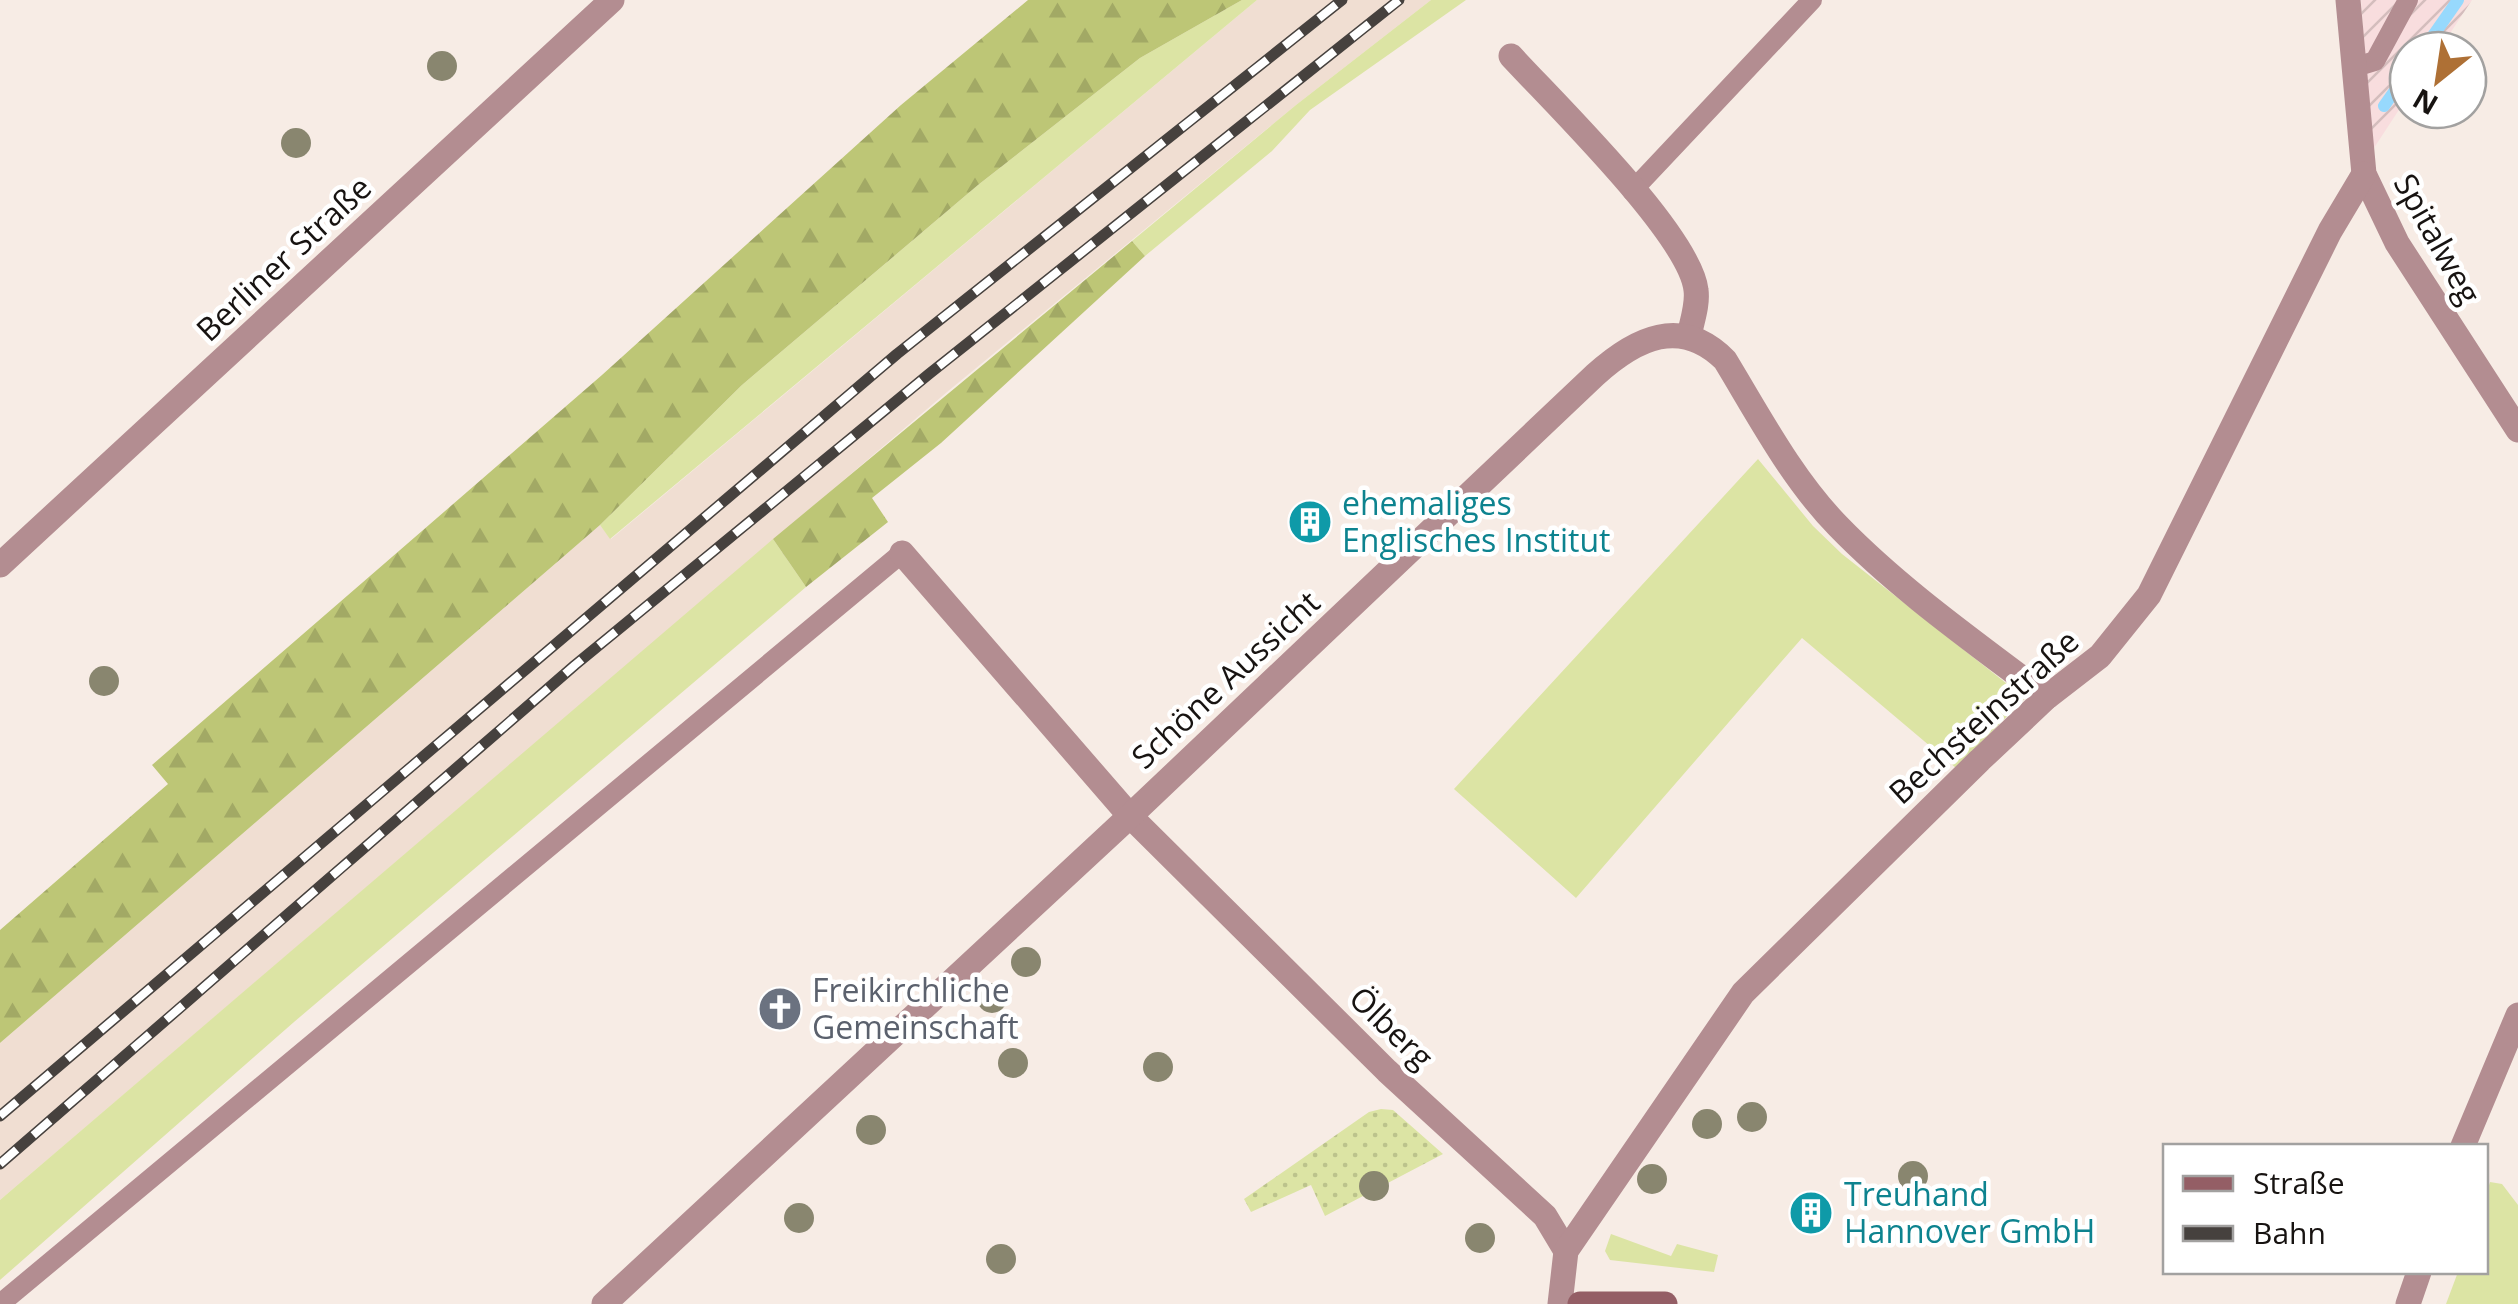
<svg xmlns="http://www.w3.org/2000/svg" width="2518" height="1304" font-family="'Open Sans',sans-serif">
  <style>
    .built { fill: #f0ded2 }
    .industrial { fill: url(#industrial-furrows) }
    .grass { fill: #dce4a4 }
    .forest { fill: url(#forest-firs) }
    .garden { fill: url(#garden-dots) }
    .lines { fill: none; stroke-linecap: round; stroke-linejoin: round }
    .stream { stroke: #97d9fd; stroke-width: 12 }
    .service { stroke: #b38d91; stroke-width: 20 }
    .minor { stroke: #b38d91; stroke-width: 25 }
    .tertiary { stroke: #b38d91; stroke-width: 25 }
    .secondary { stroke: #945e65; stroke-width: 25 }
    .rail-casing { stroke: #46413e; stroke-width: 11 }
    .rail { stroke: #fff; stroke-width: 8; stroke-dasharray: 22; stroke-linecap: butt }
    .tree { fill: #89866f }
    .labels { text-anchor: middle; stroke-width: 9; stroke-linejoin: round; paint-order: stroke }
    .street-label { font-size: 32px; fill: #171311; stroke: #fff }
    .culture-label { font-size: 32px; fill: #0d838f; stroke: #fff; text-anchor: start }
    .worship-label { font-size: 32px; fill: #5b616d; stroke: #fff; text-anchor: start }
  </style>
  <defs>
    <pattern id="industrial-furrows" width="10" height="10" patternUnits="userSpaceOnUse" patternTransform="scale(2.5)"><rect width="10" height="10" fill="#f8ddde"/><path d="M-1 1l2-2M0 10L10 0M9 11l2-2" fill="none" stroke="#d4bdbd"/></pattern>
    <pattern id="forest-firs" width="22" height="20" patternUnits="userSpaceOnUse" patternTransform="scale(2.5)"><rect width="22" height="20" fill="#bdc676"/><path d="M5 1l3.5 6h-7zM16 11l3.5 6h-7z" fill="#a2a965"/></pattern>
    <pattern id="garden-dots" width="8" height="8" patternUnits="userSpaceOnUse" patternTransform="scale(2.5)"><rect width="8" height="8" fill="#dce4a4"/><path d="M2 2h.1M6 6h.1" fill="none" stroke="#bcc38c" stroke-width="1.8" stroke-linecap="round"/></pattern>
  </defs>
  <rect width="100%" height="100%" fill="#f7ece5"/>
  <!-- built -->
  <polygon class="built" points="1257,0 1431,0 1296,105 947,392 0,1200 0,1043 600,525 611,539"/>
  <!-- industrial -->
  <polygon class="industrial" points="2361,0 2472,0 2439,50 2408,50 2408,96 2372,151"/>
  <!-- grass -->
  <g class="grass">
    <polygon points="1242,0 1257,0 610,539 600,525 742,385 978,185 1140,58"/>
    <polygon points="1431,0 1466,0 1310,110 1272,151 1145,256 1132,241 1296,105"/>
    <polygon points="1758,459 1813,526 1842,554 2025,698 1956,768 1802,638 1576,898 1454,789"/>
    <polygon points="773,539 806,587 294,1022 0,1280 0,1200"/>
    <polygon points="2490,1182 2502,1184 2518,1205 2518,1304 2446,1304 2458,1272 2486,1272 2486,1195"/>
    <polygon points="1611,1234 1671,1256 1677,1244 1718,1255 1714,1272 1610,1260 1605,1251"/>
  </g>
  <!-- forest -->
  <g class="forest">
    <polygon points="1028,0 1242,0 1140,58 978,185 742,385 600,525 0,1043 0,930 168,784 152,765 602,375 901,105"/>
    <polygon points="1132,241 1145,256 941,443 872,498 888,522 806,587 773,539"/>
  </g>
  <!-- garden -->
  <polygon class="garden" points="1381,1109 1393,1110 1443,1154 1325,1216 1311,1185 1251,1212 1244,1199 1369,1112"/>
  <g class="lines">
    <!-- stream -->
    <g class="stream">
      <polyline points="2423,50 2458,0"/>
      <polyline points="2384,106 2408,72"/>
    </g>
    <!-- service -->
    <g class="service">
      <polyline points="2352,68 2375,61 2408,0"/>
      <polyline points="1632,191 1812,0"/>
      <polyline points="0,1304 902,553"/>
    </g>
    <!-- minor -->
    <g class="minor">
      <polyline points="2348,0 2364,174 2397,243 2518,430"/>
      <path d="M1511,56C1553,102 1690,235 1696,290C1698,305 1692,321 1689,336"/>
      <polyline points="902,553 1130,816 1387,1071 1545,1216 1566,1251"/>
      <polyline points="0,565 612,0"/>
      <path d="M604,1304L1130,816L1595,375C1636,338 1681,316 1725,360C1759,416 1792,479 1838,526C1900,590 1976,643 2047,697"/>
      <polyline points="1560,1304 1566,1251 1743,993 1980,760 2047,697 2100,656 2149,595 2330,231 2364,174"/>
    </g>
    <!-- tertiary -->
    <g class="tertiary">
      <polyline points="2463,1146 2518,1015"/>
      <polyline points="2408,1304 2419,1272"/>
    </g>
    <!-- secondary -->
    <polyline class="secondary" points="1580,1304 1665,1304"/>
    <defs>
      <g id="rail">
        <polyline points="0,1116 897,354 1342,0"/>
        <polyline points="0,1164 575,665 929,374 1399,0"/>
      </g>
    </defs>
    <!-- rail casing -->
    <use href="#rail" class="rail-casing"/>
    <!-- rail -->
    <use href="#rail" class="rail"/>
  </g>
  <!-- trees -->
  <g class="tree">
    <circle cx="442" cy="66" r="15"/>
    <circle cx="296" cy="143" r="15"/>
    <circle cx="104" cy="681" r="15"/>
    <circle cx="1026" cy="962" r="15"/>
    <circle cx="992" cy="998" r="15"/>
    <circle cx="1013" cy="1063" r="15"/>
    <circle cx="1158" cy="1067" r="15"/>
    <circle cx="1752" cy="1117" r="15"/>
    <circle cx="1707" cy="1124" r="15"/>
    <circle cx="871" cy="1130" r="15"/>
    <circle cx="1913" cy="1176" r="15"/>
    <circle cx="1652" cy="1179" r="15"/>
    <circle cx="1374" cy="1186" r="15"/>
    <circle cx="799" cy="1218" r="15"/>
    <circle cx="1480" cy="1238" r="15"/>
    <circle cx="1001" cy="1259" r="15"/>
  </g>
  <!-- icons -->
  <defs>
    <symbol id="building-disc" viewBox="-11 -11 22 22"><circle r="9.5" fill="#0f9aa8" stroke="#fff"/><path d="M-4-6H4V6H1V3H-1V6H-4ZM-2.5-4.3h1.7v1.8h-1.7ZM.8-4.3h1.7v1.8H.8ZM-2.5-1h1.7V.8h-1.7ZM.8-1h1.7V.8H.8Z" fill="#fff"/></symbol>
    <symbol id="church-disc" viewBox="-11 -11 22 22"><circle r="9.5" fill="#6b7280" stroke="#fff"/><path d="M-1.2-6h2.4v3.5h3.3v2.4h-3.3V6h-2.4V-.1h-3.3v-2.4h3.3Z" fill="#fff"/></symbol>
  </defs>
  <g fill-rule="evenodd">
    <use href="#building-disc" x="1285" y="497" width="50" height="50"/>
    <use href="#church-disc" x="755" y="984" width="50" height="50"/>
    <use href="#building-disc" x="1786" y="1188" width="50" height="50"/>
  </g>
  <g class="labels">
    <!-- street labels -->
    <g class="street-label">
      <text transform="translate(2437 239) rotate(61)" y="11">Spitalweg</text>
      <text transform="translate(284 259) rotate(-43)" y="11">Berliner Straße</text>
      <text transform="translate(1226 680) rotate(-43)" y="11">Schöne Aussicht</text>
      <text transform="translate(1984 717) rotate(-42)" y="11">Bechsteinstraße</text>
      <text transform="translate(1391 1028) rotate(44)" y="11">Ölberg</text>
    </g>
    <!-- culture labels -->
    <g class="culture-label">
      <text x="1342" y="515">ehemaliges<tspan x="1342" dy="37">Englisches Institut</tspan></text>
      <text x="1844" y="1206">Treuhand<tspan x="1844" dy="37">Hannover GmbH</tspan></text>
    </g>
    <!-- worship labels -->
    <g class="worship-label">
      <text x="812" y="1002">Freikirchliche<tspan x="812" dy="37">Gemeinschaft</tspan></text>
    </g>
  </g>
  <!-- legend -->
  <rect x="2163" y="1144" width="325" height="130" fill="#ffffff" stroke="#a2a1a0" stroke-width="2.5"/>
  <rect x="2183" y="1176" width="50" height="15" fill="#945e65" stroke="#a2a1a0" stroke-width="2.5"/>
  <text x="2253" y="1194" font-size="30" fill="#171311">Straße</text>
  <rect x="2183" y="1226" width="50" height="15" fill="#46413e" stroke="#a2a1a0" stroke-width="2.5"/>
  <text x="2253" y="1244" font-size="30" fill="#171311">Bahn</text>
  <!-- north arrow -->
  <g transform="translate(2438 80) rotate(210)"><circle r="48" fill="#ffffff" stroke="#a2a1a0" stroke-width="2.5"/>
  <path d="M0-8L18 38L0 25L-18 38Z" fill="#ae7035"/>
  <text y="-15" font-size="28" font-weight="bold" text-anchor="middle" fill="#171311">N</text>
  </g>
</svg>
